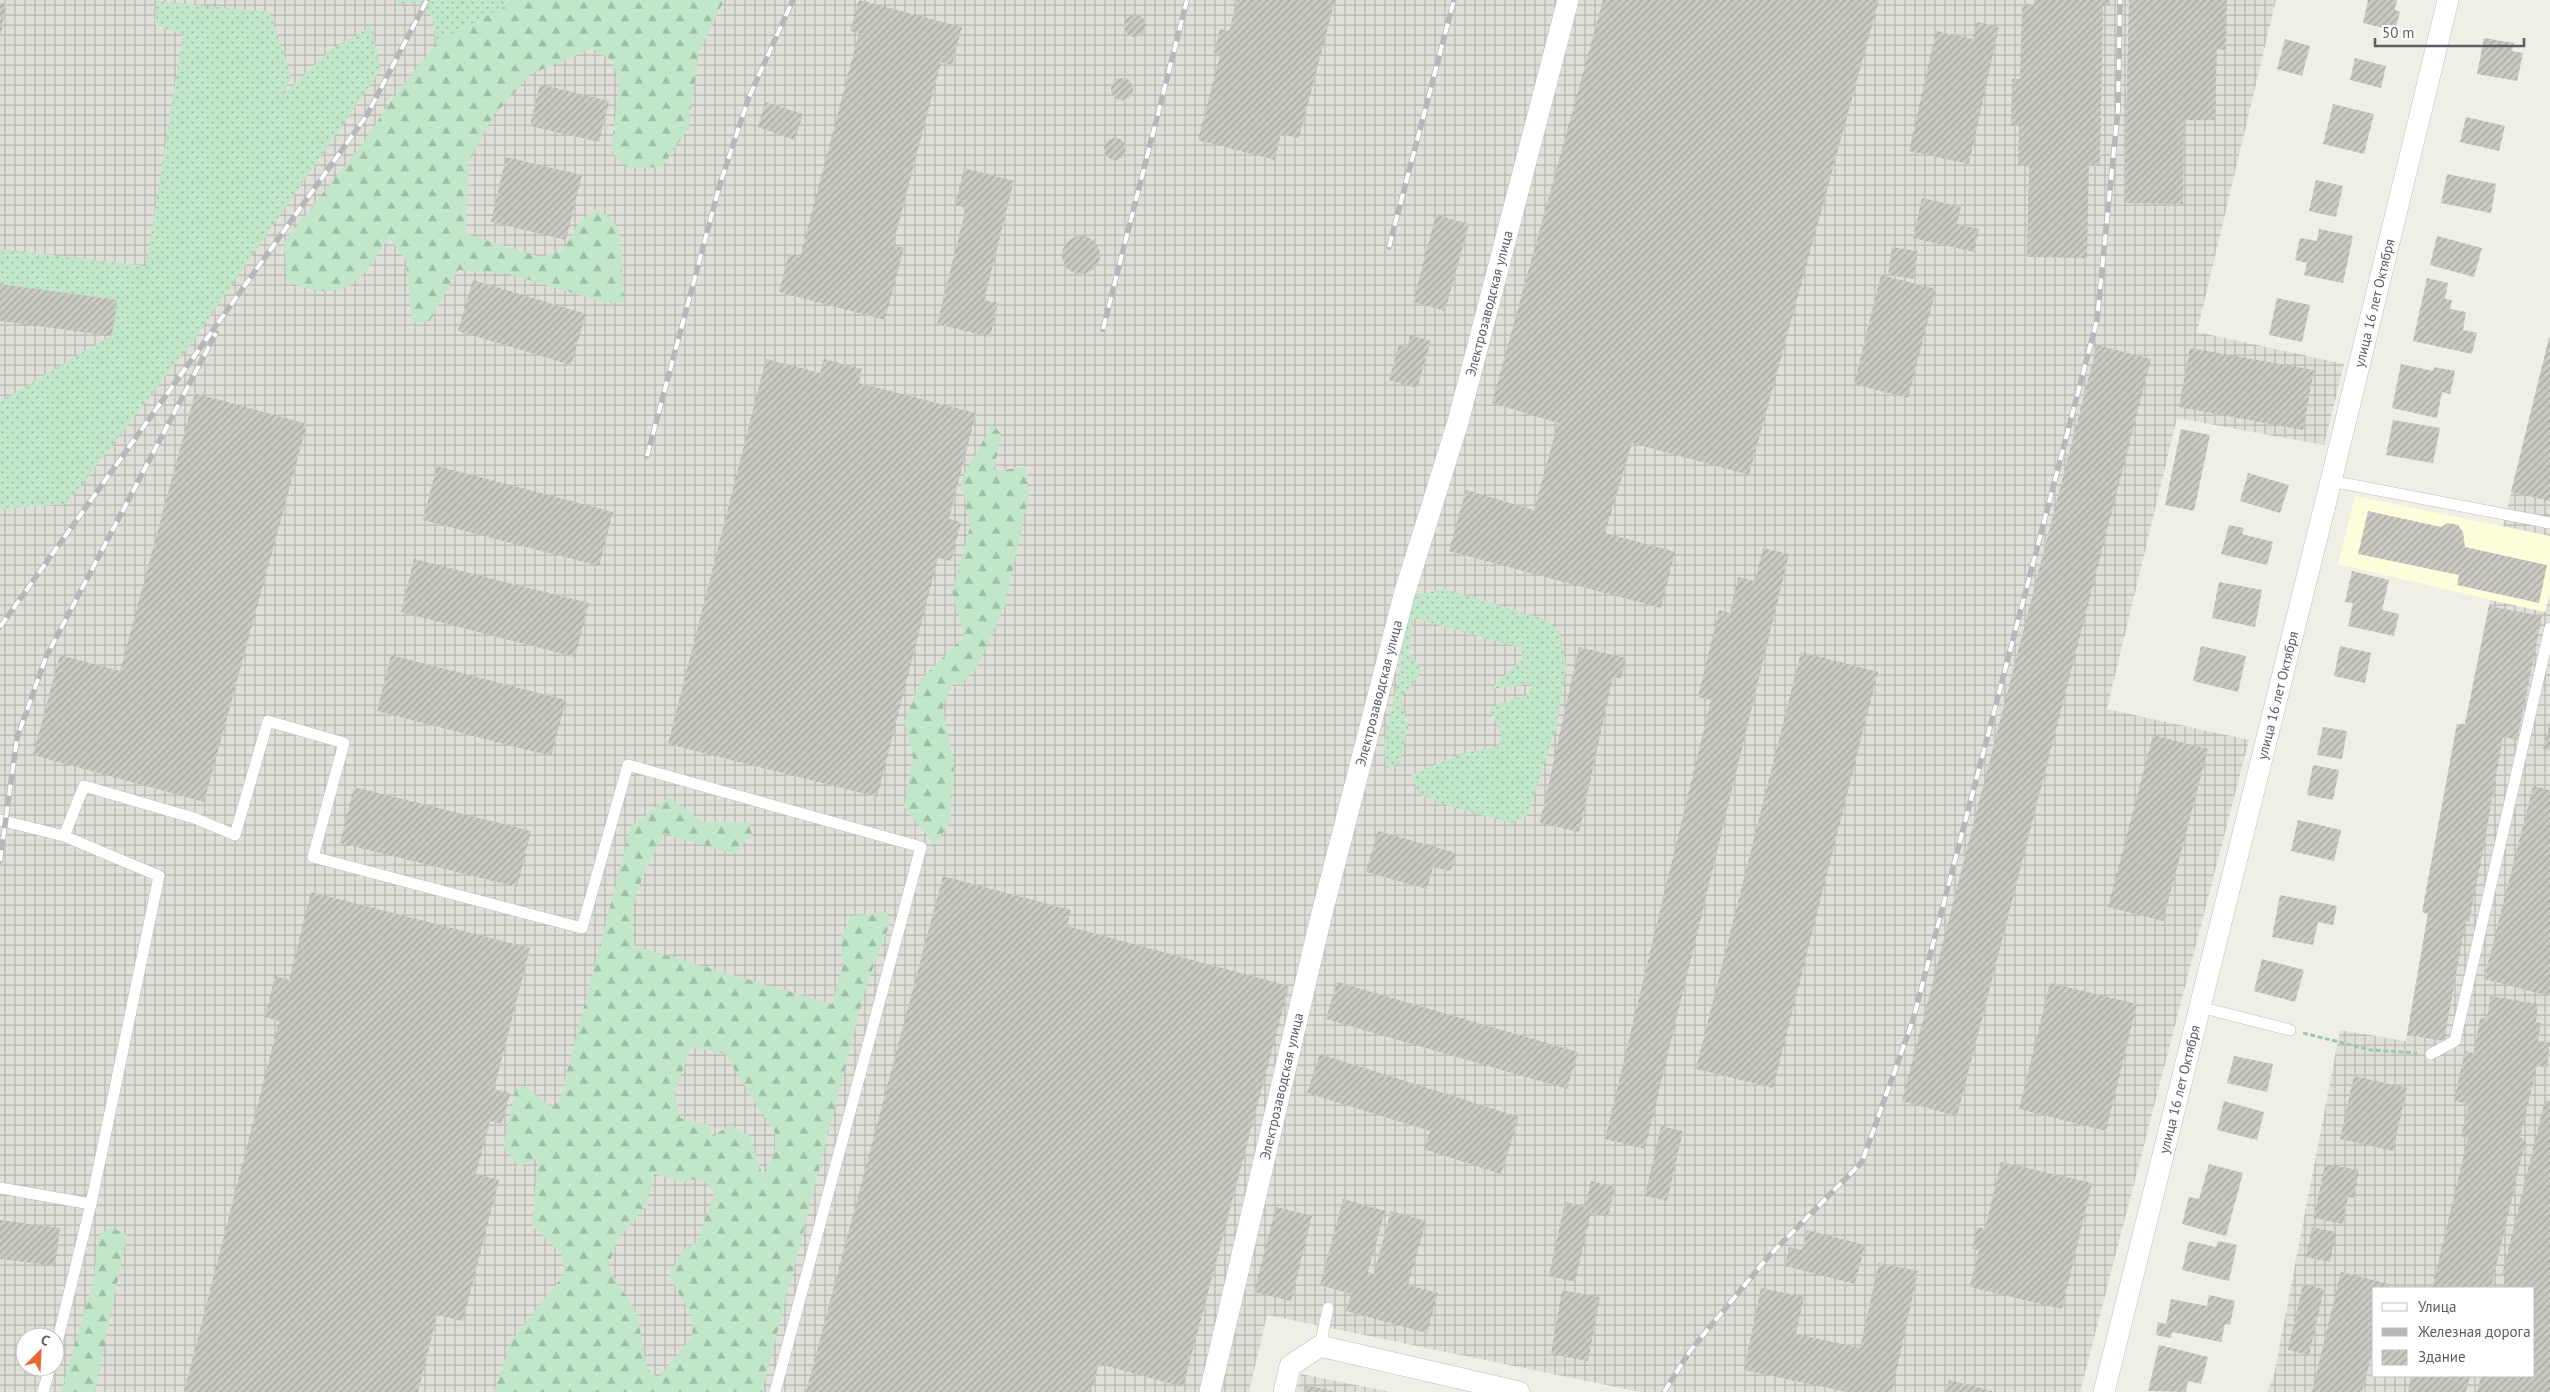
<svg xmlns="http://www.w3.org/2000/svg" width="2550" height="1392" font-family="'PT Sans',sans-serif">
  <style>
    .commercial { fill: #fefddb }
    .industrial { fill: url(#industrial-grid); fill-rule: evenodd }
    .grass { fill: url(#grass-dots) }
    .forest { fill: url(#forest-firs); fill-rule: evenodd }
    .building { fill: url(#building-hatch) }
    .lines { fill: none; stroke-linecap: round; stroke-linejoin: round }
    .service-casing { stroke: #bcbdc3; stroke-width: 12 }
    .minor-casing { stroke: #bcbdc3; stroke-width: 22 }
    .path { stroke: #9ac7b1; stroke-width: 3; stroke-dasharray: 5 2.5; stroke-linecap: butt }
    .service { stroke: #fff; stroke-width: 11 }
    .minor { stroke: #fff; stroke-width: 21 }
    .rail-casing { stroke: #b7b7b8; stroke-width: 5.5 }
    .rail { stroke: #fff; stroke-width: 4; stroke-dasharray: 11; stroke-linecap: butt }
    .labels { text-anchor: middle; stroke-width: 4; stroke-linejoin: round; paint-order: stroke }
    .street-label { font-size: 14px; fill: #5c5e65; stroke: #fff }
  </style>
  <defs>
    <pattern id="industrial-grid" width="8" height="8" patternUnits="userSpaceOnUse" patternTransform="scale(1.25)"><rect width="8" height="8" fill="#e0e0d9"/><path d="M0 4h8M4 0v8" fill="none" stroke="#b9b9b4"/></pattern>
    <pattern id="grass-dots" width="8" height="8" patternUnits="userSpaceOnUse" patternTransform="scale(1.25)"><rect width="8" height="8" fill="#c1e6c9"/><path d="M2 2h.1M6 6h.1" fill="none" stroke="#a0bea7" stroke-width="1.8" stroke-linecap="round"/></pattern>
    <pattern id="forest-firs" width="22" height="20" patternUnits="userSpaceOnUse" patternTransform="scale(1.25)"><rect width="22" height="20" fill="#c1e6c9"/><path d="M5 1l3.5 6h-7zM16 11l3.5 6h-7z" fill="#a0bea7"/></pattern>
    <pattern id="building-hatch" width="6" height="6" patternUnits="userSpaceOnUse" patternTransform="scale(1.25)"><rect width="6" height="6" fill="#cac9c2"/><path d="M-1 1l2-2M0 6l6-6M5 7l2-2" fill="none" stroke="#a7a6a1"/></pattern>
  </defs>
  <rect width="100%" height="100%" fill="#efefe5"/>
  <!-- commercial -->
  <polygon class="commercial" points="2355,496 2550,536 2550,595 2546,613 2338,564"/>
  <!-- industrial -->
  <g class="industrial">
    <path d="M0,0H2276L2197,332L2344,364L2324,445L2177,418L2107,709L2249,740L2080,1392H1640L1267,1315L1249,1392H0ZM25,1337H55V1367H25Z"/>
    <polygon points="2550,335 2550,536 2503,526"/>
    <path d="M2550,595V1392H2267L2274,1375L2340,1030L2406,1041L2428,914L2436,846L2457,724H2465L2490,600L2545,612ZM2374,1288H2534V1376H2374Z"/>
    <polygon points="1301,1374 1391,1392 1296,1392"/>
  </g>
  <!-- grass -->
  <g class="grass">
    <polygon points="397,0 517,0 436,43 432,17 418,2 397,4"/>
    <polygon points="156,1 270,12 291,76 283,95 330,50 372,26 380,71 195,338 67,504 0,509 0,402 84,351 112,336 117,300 0,284 0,249 146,266 183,34 155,25"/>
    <polygon points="1445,589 1544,619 1560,631 1566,667 1556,728 1527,816 1511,823 1448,806 1419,794 1411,775 1463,753 1498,747 1502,736 1489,708 1528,694 1533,684 1490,689 1522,659 1522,648 1413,618 1409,652 1422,671 1401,698 1408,727 1399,764 1386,768 1384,742 1400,672 1401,625 1417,595"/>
  </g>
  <!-- forest -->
  <g class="forest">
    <path d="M517,0H724L699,52L688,129L662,167L627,168L611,152L619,85L613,61L592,49L531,74L494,115L469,161L466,234L541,257L563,250L580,221L596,209L612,218L620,233L624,302L606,303L509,274L458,270L430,321L412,323L406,261L389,237C373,262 359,292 324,291C312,291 298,285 287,282L284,242L364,142L387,106L436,43Z"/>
    <polygon points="992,425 1001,433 994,471 1026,467 1029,493 1005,606 977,667 962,684 952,685 943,707 954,763 950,822 935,845 904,807 913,756 904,722 922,678 964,637 952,592 970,527 961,480"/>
    <path d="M669,797L703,822H749L752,835L734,854L665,834C645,870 625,904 635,946L832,1004L842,966L841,936L851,916L888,912L889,926L866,986L762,1392H494L511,1341L565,1273L561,1253L532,1225L538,1158L519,1167L503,1146L516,1088L526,1086L550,1106L559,1102L631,826ZM691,1047L725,1054L763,1116L775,1130V1153L762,1174L750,1136L729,1125L713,1137L709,1125L680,1118L675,1094ZM654,1174L684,1182L700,1178L715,1191L697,1242L682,1251L669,1275L693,1319L692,1336L658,1378L647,1368L637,1314L608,1267L618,1238L647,1206Z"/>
    <polygon points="111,1227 127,1235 95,1392 61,1392 94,1279 98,1236"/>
  </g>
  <!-- building -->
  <g class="building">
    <polygon points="859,0 962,27 952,65 941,62 893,245 904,248 885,320 779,292 789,254 800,257 859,33 850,31"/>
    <polygon points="1237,0 1335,0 1299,138 1281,134 1275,160 1198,140 1220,55 1214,53 1220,29 1229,31"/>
    <polygon points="1603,0 1879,0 1749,475 1632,443 1605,533 1675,552 1661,608 1449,551 1466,490 1534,510 1558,423 1492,403"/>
    <polygon points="2034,0 2110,0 2110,5 2103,5 2100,166 2089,166 2087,258 2027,257 2029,165 2018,165 2019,126 2011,126 2012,79 2020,79 2022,4 2034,4"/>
    <polygon points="2129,0 2227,0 2226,50 2217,49 2215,120 2184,120 2183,204 2124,203"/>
    <polygon points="2368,0 2397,0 2395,10 2400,12 2395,31 2363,23"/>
    <polygon points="0,3 6,4 1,35 0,35"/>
    <circle cx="1135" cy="26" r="11"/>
    <polygon points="1977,22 1999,27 1969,164 1909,151 1936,31 1973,39"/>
    <polygon points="2484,38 2514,43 2512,51 2523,53 2517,81 2477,74"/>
    <polygon points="2285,39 2310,46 2302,76 2277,69"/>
    <polygon points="2355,58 2386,66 2381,88 2350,80"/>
    <circle cx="1122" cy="89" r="11"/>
    <polygon points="540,84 609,101 599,142 530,126"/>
    <polygon points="765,102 803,114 795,140 758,127"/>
    <polygon points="2333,104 2374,114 2364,154 2323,144"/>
    <polygon points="2466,117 2505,126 2499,151 2460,142"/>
    <circle cx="1115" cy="149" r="11"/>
    <polygon points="506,157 582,175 566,240 491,222"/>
    <polygon points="964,168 1014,181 984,300 998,303 990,337 937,324 966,208 955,205"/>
    <polygon points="2447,174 2496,184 2491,213 2441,203"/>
    <polygon points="2316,180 2343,186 2336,217 2309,211"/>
    <polygon points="1922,198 1961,207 1957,224 1979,229 1974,252 1913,238"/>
    <polygon points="1436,215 1469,224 1445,311 1413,302"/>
    <polygon points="2319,229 2353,236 2343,283 2304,275 2307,263 2295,260 2300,238 2317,241"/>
    <polygon points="2437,236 2482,248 2474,277 2430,265"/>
    <circle cx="1081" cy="255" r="19"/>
    <polygon points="1892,247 1918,251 1913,279 1888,275"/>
    <polygon points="1881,275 1936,289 1908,398 1854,384"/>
    <polygon points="2427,278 2448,283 2445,299 2452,300 2450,309 2466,312 2463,330 2477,333 2472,354 2413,341"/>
    <polygon points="473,280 586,314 571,365 458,331"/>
    <polygon points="0,284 117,300 112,336 0,321"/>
    <polygon points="2277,298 2310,305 2302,342 2269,335"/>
    <polygon points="1410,335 1431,341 1417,388 1389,380 1399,345 1407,348"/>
    <polygon points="2549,338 2550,338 2550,501 2511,492"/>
    <polygon points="2097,345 2151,359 1957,1116 1902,1101"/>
    <polygon points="2190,348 2314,370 2303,430 2179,407"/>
    <polygon points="766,359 820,373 824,359 862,369 859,383 976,413 949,519 961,522 951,561 938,558 877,797 668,744"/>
    <polygon points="2401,364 2433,371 2434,367 2455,371 2450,394 2442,392 2437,418 2392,408"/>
    <polygon points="195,393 307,424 204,802 33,755 60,655 120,671"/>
    <polygon points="2393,420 2440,428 2433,463 2386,455"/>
    <polygon points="2181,429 2210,435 2194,511 2165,505"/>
    <polygon points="437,466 613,512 599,566 423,520"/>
    <polygon points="2248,473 2289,485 2280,513 2240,501"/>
    <polygon points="2368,511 2441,527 2448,523 2458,525 2463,532 2465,547 2547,565 2539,603 2457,585 2459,575 2358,554"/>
    <polygon points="2229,525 2244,528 2242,534 2273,542 2267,565 2221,554"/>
    <polygon points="1763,548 1789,554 1645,1149 1605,1139 1711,700 1698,697 1719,610 1730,613 1738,577 1755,581"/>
    <polygon points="414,559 589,603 575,657 401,612"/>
    <polygon points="2352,571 2389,580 2382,610 2399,614 2394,636 2348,626 2353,603 2345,602"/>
    <polygon points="2219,582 2262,590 2255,627 2212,618"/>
    <polygon points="2489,606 2542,616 2517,740 2503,737 2482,856 2469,922 2466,920 2444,1041 2407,1035 2428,914 2422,912 2457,724 2465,724"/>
    <polygon points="2201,646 2246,656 2238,692 2193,681"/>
    <polygon points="2340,646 2371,653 2365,683 2334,676"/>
    <polygon points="1579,647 1626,658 1621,679 1613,677 1579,832 1540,823"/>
    <polygon points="1801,652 1878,672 1773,1088 1696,1069"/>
    <polygon points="391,655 566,700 551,756 377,711"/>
    <polygon points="2550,722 2550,750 2543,749"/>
    <polygon points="2323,727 2347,731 2342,759 2317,755"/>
    <polygon points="2153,735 2208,749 2163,921 2108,907"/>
    <polygon points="2313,765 2339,770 2333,800 2307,795"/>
    <polygon points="2533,786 2550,790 2550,996 2484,979"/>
    <polygon points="354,787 531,831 517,887 340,843"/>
    <polygon points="2298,820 2341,830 2334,861 2291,851"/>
    <polygon points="1378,831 1456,853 1451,871 1433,867 1427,889 1366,872"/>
    <polygon points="943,876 1071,910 1067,926 1289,986 1183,1387 1099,1364 1091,1392 806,1392"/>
    <polygon points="311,892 530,948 494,1089 510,1093 502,1124 490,1121 476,1174 499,1180 463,1321 437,1315 418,1392 184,1392 279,1021 265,1017 275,976 289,980"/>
    <polygon points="2280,895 2337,906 2333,925 2318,922 2313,945 2272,937"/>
    <polygon points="2262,959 2304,970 2295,1002 2254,991"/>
    <polygon points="1337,982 1578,1052 1567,1089 1326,1019"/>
    <polygon points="2050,983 2137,1004 2106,1131 2019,1109"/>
    <polygon points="2490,996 2538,1004 2536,1022 2541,1023 2538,1041 2550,1042 2547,1068 2537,1066 2520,1138 2526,1139 2491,1288 2432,1288 2468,1138 2461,1136 2469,1104 2454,1101 2465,1051 2474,1053 2480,1018 2487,1019"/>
    <polygon points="1320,1054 1519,1117 1501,1174 1424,1149 1430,1131 1307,1093"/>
    <polygon points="2234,1056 2273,1064 2267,1092 2227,1083"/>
    <polygon points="2354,1076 2407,1088 2393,1151 2340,1139"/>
    <polygon points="2545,1100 2550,1101 2550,1392 2477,1392 2481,1376 2534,1376 2534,1288 2503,1288 2506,1276 2502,1275"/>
    <polygon points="2224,1101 2264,1112 2257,1140 2217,1130"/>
    <polygon points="1661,1126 1683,1131 1667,1201 1645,1196"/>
    <polygon points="2001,1162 2092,1183 2062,1309 1970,1287 1979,1250 1972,1249 1977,1227 1985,1229"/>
    <polygon points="2209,1164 2243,1173 2226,1236 2182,1224 2189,1197 2199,1199"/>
    <polygon points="2325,1164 2359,1170 2354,1198 2348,1197 2343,1224 2314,1218"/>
    <polygon points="1591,1181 1615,1187 1608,1217 1591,1213 1575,1282 1549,1276 1565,1202 1585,1207"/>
    <polygon points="1343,1199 1385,1211 1368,1272 1374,1274 1391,1211 1426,1221 1408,1285 1438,1293 1427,1333 1346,1311 1351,1294 1320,1285"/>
    <polygon points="1276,1207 1312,1216 1291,1301 1254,1292"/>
    <polygon points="0,1220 60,1228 55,1266 0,1259"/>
    <polygon points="2312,1227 2336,1232 2330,1262 2306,1257"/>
    <polygon points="1807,1230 1865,1245 1855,1284 1785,1266 1789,1247 1802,1250"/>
    <polygon points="2189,1241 2216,1247 2218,1241 2237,1245 2229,1281 2182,1270"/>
    <polygon points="1879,1263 1918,1271 1892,1392 1847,1392 1744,1370 1761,1288 1804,1297 1796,1334 1860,1348"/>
    <polygon points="2341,1272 2389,1284 2388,1288 2374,1288 2374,1346 2362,1392 2312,1392"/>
    <polygon points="2303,1284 2324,1289 2309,1355 2288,1350"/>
    <polygon points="1562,1290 1600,1297 1588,1361 1551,1354"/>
    <polygon points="2209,1295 2235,1301 2230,1325 2225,1324 2221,1342 2172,1332 2171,1338 2156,1335 2158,1322 2166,1324 2171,1299 2207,1306"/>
    <polygon points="2159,1345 2208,1357 2201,1384 2188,1381 2186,1392 2148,1391"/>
    <polygon points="2411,1376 2470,1376 2466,1392 2408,1392"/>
    <polygon points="1949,1380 1992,1391 1992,1392 1946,1392"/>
    <polygon points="1305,1385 1333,1391 1333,1392 1304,1392"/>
  </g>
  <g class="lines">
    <defs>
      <g id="service">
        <polyline points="2331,481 2550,523"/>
        <polyline points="0,820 64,836 159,876 91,1204 0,1188"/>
        <polyline points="64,836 84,786 194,818 235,835 268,721 344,743 313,857 582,928 628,765 921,847 775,1392"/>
        <polyline points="2200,1007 2290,1030"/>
        <polyline points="2431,1054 2455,1041 2550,628"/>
        <polyline points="1320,1346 1328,1308"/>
        <polyline points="55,1351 91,1204"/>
        <polyline points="43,1392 50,1367"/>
      </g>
      <g id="minor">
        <path id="s1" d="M1210,1392L1320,921L1404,595L1458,422L1568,0"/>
        <polyline points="1284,1392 1290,1366 1320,1346 1519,1392"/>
        <path id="s2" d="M2104,1392L2331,481L2448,0"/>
      </g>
    </defs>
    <!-- service casing -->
    <use href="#service" class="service-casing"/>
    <!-- minor casing -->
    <use href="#minor" class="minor-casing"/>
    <!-- path -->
    <polyline class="path" points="2303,1033 2371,1050 2417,1053"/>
    <!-- service -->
    <use href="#service" class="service"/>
    <!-- minor -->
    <use href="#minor" class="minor"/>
    <defs>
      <g id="rail">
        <polyline points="1389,247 1454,0"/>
        <polyline points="1103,329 1187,0"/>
        <polyline points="647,456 720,184 749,97 793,0"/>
        <polyline points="0,627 367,115 427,0"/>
        <polyline points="0,861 17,738 46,657 216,333"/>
        <polyline points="1664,1392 1690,1351 1768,1257 1862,1162 1913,1020 2097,320 2118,109 2120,0"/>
      </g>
    </defs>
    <!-- rail casing -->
    <use href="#rail" class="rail-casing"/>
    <!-- rail -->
    <use href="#rail" class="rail"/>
  </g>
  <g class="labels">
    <!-- street labels -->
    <g class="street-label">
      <text dy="5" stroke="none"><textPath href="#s2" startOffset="1122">улица 16 лет Октября</textPath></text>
      <text dy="5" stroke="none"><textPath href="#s1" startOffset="1124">Электрозаводская улица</textPath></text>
      <text dy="5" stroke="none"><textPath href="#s1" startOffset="719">Электрозаводская улица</textPath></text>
      <text dy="5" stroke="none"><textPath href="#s2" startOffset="718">улица 16 лет Октября</textPath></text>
      <text dy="5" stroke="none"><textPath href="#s1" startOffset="314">Электрозаводская улица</textPath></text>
      <text dy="5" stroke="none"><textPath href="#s2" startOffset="312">улица 16 лет Октября</textPath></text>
    </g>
  </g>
  <!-- legend -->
  <rect x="2372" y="1287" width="162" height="90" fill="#ffffff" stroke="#bebfc1"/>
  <rect x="2382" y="1303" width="25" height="8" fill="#ffffff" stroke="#bebfc1"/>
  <text x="2418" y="1312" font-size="15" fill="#5c5e65">Улица</text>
  <rect x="2382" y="1328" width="25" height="8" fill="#b7b7b8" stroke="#bebfc1"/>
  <text x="2418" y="1337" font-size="15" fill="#5c5e65">Железная дорога</text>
  <rect x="2382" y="1350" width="25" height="15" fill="url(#building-hatch)" stroke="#bebfc1"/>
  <text x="2418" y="1362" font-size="15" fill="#5c5e65">Здание</text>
  <!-- north arrow -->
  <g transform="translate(40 1352) rotate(24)"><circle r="24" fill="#ffffff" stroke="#bebfc1"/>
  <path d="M0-4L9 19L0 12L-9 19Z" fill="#e96631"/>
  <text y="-8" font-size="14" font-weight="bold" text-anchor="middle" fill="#5c5e65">С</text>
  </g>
  <!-- scale -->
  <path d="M2375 38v8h149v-8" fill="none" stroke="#5c5e65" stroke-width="2.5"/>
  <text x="2382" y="38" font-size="15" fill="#5c5e65" stroke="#ffffff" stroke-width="4" paint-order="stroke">50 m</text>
</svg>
